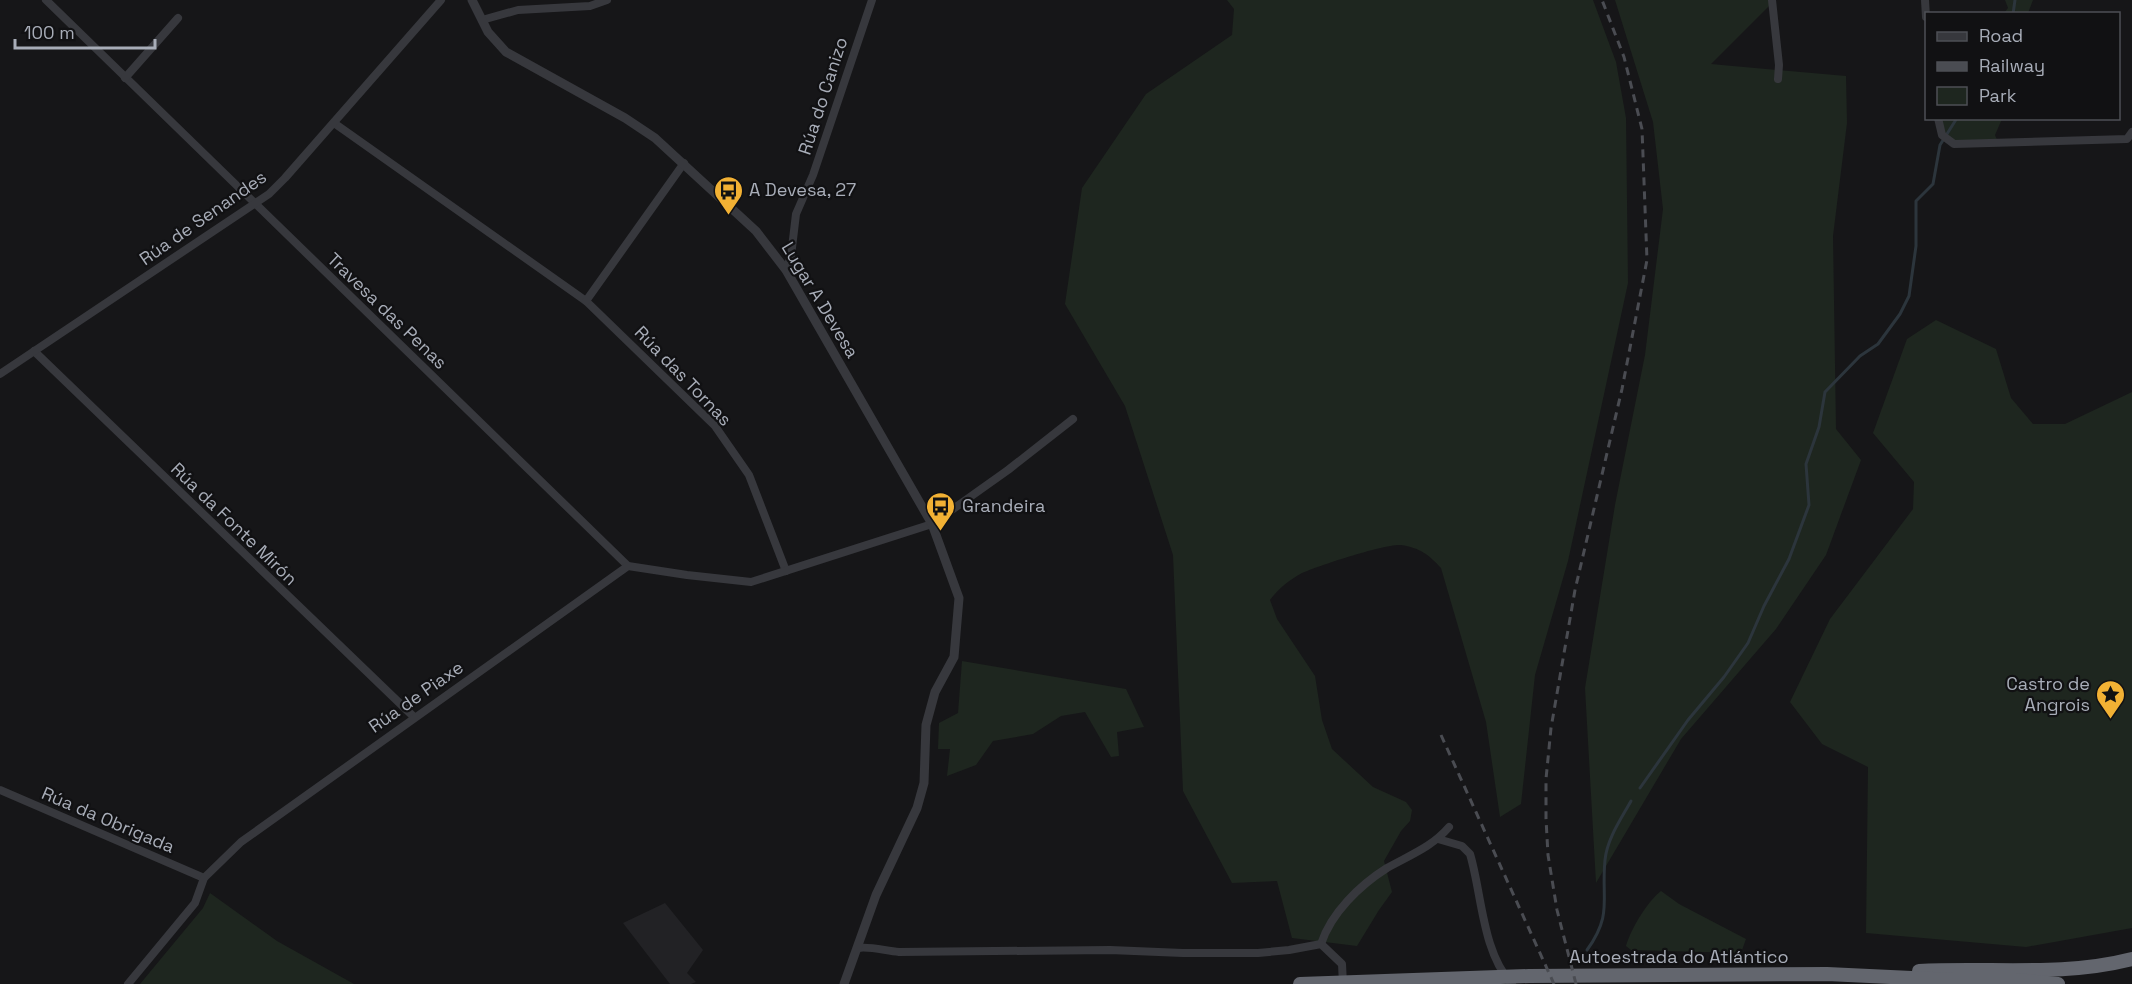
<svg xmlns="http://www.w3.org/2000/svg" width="2132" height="984" font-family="'Space Grotesk',sans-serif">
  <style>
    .built { fill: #222225 }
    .green { fill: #1e261f }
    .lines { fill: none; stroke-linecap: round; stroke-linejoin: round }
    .stream { stroke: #2c353c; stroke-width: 3 }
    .minor { stroke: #37383d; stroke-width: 8 }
    .tertiary { stroke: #37383d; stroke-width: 9 }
    .motorway { stroke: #63666e; stroke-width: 14 }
    .rail { stroke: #4a4c52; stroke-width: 3; stroke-dasharray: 8 6; stroke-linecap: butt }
    .labels { text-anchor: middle; stroke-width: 4.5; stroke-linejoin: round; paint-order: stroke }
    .street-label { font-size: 18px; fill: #a8adb8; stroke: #111113 }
    .poi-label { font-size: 18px; fill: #a8adb8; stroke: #111113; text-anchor: start }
  </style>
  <rect width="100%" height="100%" fill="#161618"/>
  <!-- built -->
  <polygon class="built" points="665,903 703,950 687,973 696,982 691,984 670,984 623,923"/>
  <!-- green -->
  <g class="green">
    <path d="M1227,0H1593L1616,62L1626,118L1628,283L1568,561L1535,675L1521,804L1500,817L1486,722L1441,568C1428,554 1420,548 1401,545C1387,543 1317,566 1302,573C1289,580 1278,589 1270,600L1277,619L1315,676L1322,720L1332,749L1373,787L1406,802L1412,810L1410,821L1401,831L1384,861L1392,892L1379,910L1357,946L1292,938L1277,881L1232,883L1183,791L1173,555L1125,406L1065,304L1082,188L1146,94L1232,35L1234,9Z"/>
    <polygon points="1615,0 1775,0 1711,64 1846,76 1847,123 1833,236 1836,429 1861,460 1826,555 1776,629 1681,739 1596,883 1585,688 1615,505 1645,355 1663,209 1653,122"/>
    <polygon points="2005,0 2033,0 2028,13 2004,13 2008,8"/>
    <polygon points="1939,119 2002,119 1995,135 1997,140 1955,141 1943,133"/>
    <polygon points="1936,320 1996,349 2011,398 2033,424 2065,424 2132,392 2132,928 2026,947 1866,933 1868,767 1822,744 1790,702 1830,619 1913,509 1914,482 1873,433 1907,339"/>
    <polygon points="962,661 1126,689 1144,727 1117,732 1119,756 1111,757 1085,712 1061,716 1033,734 993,741 976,765 947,776 950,749 938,749 939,723 958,713"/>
    <path d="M1661,891L1679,904L1746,939L1741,953L1631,950L1626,946C1631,929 1647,902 1661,891Z"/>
    <polygon points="210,893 277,941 354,984 140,984 203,908"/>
  </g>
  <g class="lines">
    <!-- stream -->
    <g class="stream">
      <polyline points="2013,14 2015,0"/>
      <polyline points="1640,788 1688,720 1724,677 1748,643 1764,606 1789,559 1809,505 1806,464 1819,427 1825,392 1860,356 1878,344 1900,314 1909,296 1916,246 1916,201 1933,184 1940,145 1957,118"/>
      <path d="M1587,950C1613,914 1601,900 1605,860C1607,839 1621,819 1631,801"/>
    </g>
    <!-- minor -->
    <g class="minor">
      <polyline points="46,0 628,566"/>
      <polyline points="1772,0 1779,65 1778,79"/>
      <polyline points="1925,0 1926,17"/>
      <polyline points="482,20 518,10 590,6 607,0"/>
      <polyline points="125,78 178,18"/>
      <polyline points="1938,118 1942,135 1954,144 2127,139 2132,132"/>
      <polyline points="334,123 586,301 715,426 749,475 786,571"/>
      <polyline points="786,270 791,256 796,214 813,175 872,0"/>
      <polyline points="586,301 684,163"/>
      <polyline points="34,351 414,717"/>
      <polyline points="0,374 269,194 285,178 441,0"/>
      <polyline points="0,790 204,878"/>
      <path d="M1438,839L1462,846L1470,854C1482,894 1482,952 1512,984"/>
      <path d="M1321,944C1331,913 1360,885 1387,868C1410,855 1432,847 1449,827"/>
      <path d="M858,948C870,946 886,951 899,952L1110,950L1183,953H1258L1289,950L1321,944L1342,964L1343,984"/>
      <polyline points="128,984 195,903 204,878 241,842 628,566 687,575 751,582 932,524 1008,470 1073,419"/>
    </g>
    <!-- tertiary -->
    <polyline class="tertiary" points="472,0 488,32 506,52 625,118 655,138 756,231 786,270 932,524 959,598 954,657 935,692 926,725 924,783 917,808 876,895 844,984"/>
    <!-- motorway -->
    <g class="motorway">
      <path d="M1919,971C1991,967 2062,977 2132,959"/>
      <polyline points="1300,984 1529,976 1827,974 1954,980 2016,980 2058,984"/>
    </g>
    <!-- rail -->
    <g class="rail">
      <polyline points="1441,735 1554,984"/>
      <polyline points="1576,984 1557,910 1548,855 1546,819 1546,779 1551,728 1575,590 1622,389 1647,260 1642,129 1624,57 1602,0"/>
    </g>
  </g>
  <!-- icons -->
  <defs>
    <symbol id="bus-pin" viewBox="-11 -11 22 30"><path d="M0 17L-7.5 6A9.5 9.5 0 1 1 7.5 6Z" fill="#f2b134" stroke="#111113"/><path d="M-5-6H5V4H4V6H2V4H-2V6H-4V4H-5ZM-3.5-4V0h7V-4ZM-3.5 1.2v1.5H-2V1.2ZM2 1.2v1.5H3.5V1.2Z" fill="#111"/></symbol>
    <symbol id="sight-pin" viewBox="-11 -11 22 30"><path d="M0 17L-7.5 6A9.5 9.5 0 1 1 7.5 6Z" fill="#f2b134" stroke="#111113"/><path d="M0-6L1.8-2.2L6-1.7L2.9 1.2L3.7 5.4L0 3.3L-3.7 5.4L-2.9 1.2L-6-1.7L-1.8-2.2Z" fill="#111"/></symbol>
  </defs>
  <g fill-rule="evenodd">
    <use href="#bus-pin" x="712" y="174" width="33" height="45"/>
    <use href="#bus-pin" x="924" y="490" width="33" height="45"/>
    <use href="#sight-pin" x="2094" y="678" width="33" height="45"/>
  </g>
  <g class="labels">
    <!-- street labels -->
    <g class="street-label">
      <text transform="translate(823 96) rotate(-72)" y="6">Rúa do Canizo</text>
      <text transform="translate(203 218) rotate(-35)" y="6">Rúa de Senandes</text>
      <text transform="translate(820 300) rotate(59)" y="6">Lugar A Devesa</text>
      <text transform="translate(387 311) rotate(44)" y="6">Travesa das Penas</text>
      <text transform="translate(683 376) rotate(46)" y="6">Rúa das Tornas</text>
      <text transform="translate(234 524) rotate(44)" y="6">Rúa da Fonte Mirón</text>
      <text transform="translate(416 697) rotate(-35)" y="6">Rúa de Piaxe</text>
      <text transform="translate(108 820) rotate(23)" y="6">Rúa da Obrigada</text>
      <text x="1679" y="963">Autoestrada do Atlántico</text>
    </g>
    <!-- poi labels -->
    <g class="poi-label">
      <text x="749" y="196">A Devesa, 27</text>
      <text x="962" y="512">Grandeira</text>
      <text x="2090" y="690" text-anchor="end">Castro de<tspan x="2090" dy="21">Angrois</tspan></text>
    </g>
  </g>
  <!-- legend -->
  <rect x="1925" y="12" width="195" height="108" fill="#111113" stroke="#4d4f55" stroke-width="1.5"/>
  <rect x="1937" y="32" width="30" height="9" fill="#37383d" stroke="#4d4f55" stroke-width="1.5"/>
  <text x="1979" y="42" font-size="18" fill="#a8adb8">Road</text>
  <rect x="1937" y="62" width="30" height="9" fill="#4a4c52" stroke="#4d4f55" stroke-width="1.5"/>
  <text x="1979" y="72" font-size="18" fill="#a8adb8">Railway</text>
  <rect x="1937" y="87" width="30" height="18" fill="#1e261f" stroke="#4d4f55" stroke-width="1.5"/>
  <text x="1979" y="102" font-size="18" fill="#a8adb8">Park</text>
  <!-- scale -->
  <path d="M15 39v9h140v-9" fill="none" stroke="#a8adb8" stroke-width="3"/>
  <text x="24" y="39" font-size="18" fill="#a8adb8" stroke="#111113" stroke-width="4.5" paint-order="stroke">100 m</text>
</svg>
